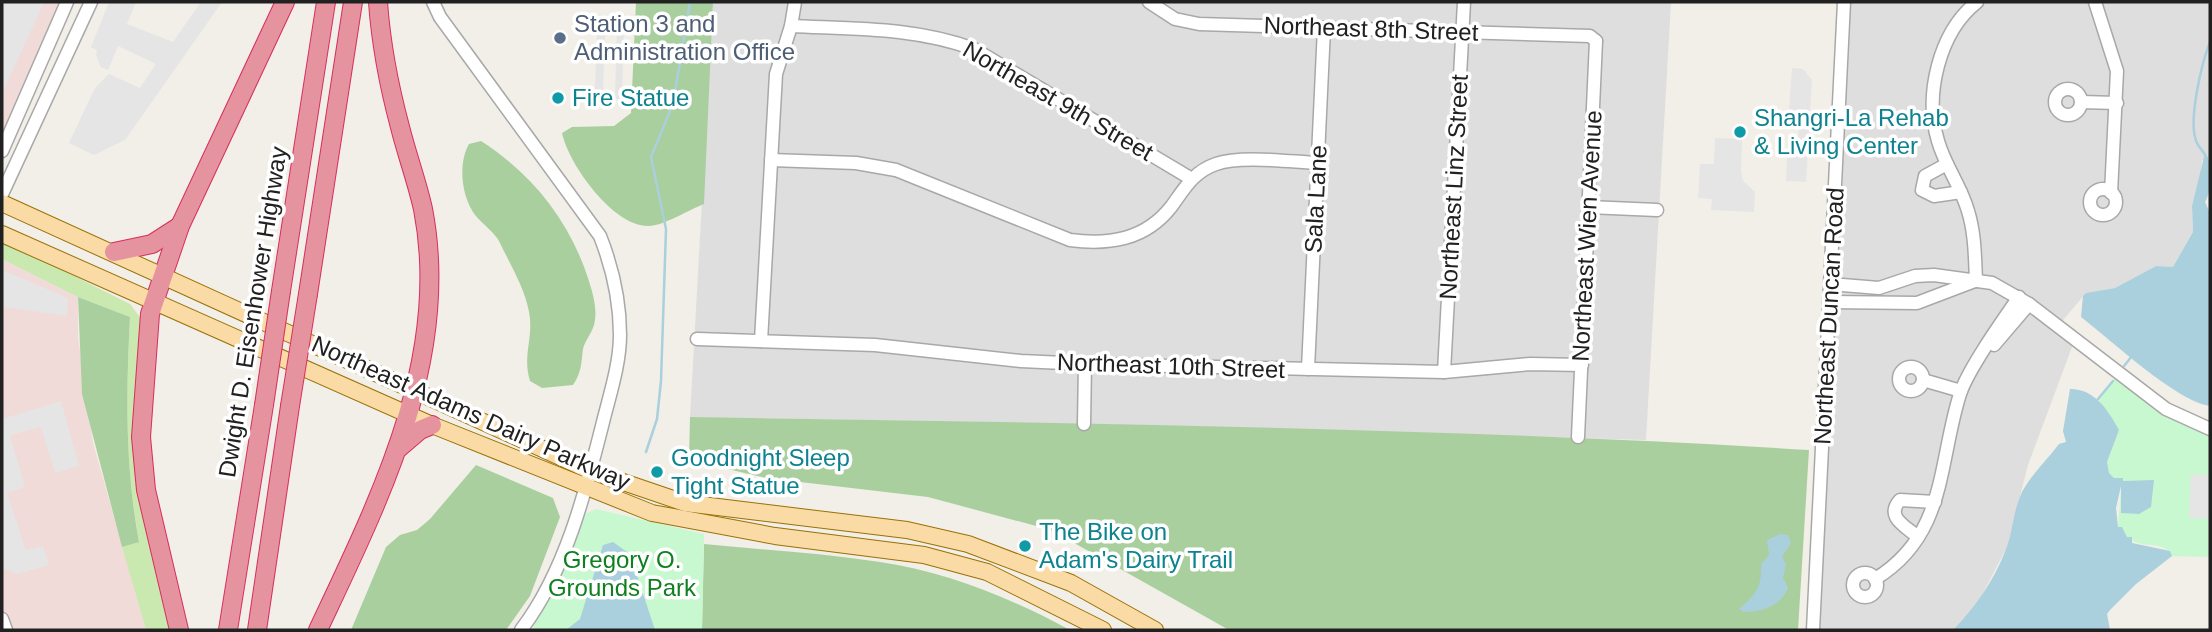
<svg xmlns="http://www.w3.org/2000/svg" width="2212" height="632" font-family="Helvetica,sans-serif">
  <style>
    .residential { fill: #dfdede }
    .commercial { fill: #f1dbd9 }
    .grass { fill: #c9e9b0 }
    .forest { fill: #aacf9e }
    .park { fill: #c8f8cf }
    .parking { fill: #e5e5e5 }
    .water { fill: #aacfdd }
    .lines { fill: none; stroke-linecap: round; stroke-linejoin: round }
    .stream { stroke: #aacfdd; stroke-width: 2.5 }
    .minor-casing { stroke: #a8a8a8; stroke-width: 15 }
    .major-casing { stroke: #9a7104; stroke-width: 18 }
    .highway-casing { stroke: #d72e5e; stroke-width: 20 }
    .minor { stroke: #fff; stroke-width: 12 }
    .major { stroke: #fadaa5; stroke-width: 16 }
    .highway { stroke: #e5939e; stroke-width: 18 }
    .highway-bridge-casing { stroke: #d72e5e; stroke-width: 20; stroke-linecap: butt }
    .highway-bridge { stroke: #e5939e; stroke-width: 18 }
    .service-dot { fill: #5c6f8a; stroke: #fff; stroke-width: 2.5 }
    .culture-dot { fill: #0f9aa8; stroke: #fff; stroke-width: 2.5 }
    .labels { text-anchor: middle; stroke-width: 7; stroke-linejoin: round; paint-order: stroke }
    .service-label { font-size: 24px; fill: #4e5e75; stroke: #fff; text-anchor: start }
    .street-label { font-size: 24px; fill: #212121; stroke: #fff }
    .culture-label { font-size: 24px; fill: #0d838f; stroke: #fff; text-anchor: start }
    .park-label { font-size: 24px; fill: #0f7f1f; stroke: #fff }
  </style>
  <rect width="100%" height="100%" fill="#f1efe8"/>
  <!-- residential -->
  <g class="residential">
    <polygon points="713,2 1671,2 1646,440 1084,424 690,417"/>
    <polygon points="1844,2 2210,2 2210,176 2209,164 2202,160 2200,184 2192,206 2193,232 2173,267 2156,266 2115,288 2086,293 2058,326 2075,339 2028,465 2007,547 1978,603 1953,630 1813,630"/>
  </g>
  <!-- commercial -->
  <g class="commercial">
    <polygon points="2,2 59,2 2,133"/>
    <polygon points="2,259 78,297 78,337 93,443 146,630 2,630"/>
  </g>
  <!-- grass -->
  <path class="grass" d="M2,244L12,245L130,304L142,320L136,387L173,630H146L122,547L139,541C125,466 126,393 130,317L78,297L2,259Z"/>
  <!-- forest -->
  <g class="forest">
    <path d="M636,2H713L704,204C688,210 664,226 648,226C613,226 569,165 562,133L572,127L614,126L631,113Z"/>
    <path d="M481,141C532,174 569,220 588,278C592,291 597,306 595,320C594,331 585,340 583,349C581,363 582,372 573,385L542,388L530,381C522,355 534,338 529,312C525,289 510,264 500,243C495,232 483,225 475,215C461,196 458,163 469,144Z"/>
    <path d="M78,297L130,317C126,393 125,466 139,542L122,547L82,394Z"/>
    <path d="M690,417C1063,423 1436,427 1809,450L1798,630H1229L1051,530L928,497L766,478L689,460Z"/>
    <polygon points="476,465 553,498 560,517 530,596 506,630 351,630 386,547 400,535 417,530 430,519"/>
    <path d="M704,544C763,550 822,553 880,562C947,572 1011,598 1070,630H702Z"/>
  </g>
  <!-- park -->
  <g class="park">
    <path d="M2119,373L2210,429V557L2172,556L2170,551C2148,538 2139,554 2118,527L2122,478H2114L2109,473L2107,462L2119,430L2098,399Z"/>
    <polygon points="596,509 704,534 702,630 532,630 585,514"/>
  </g>
  <!-- parking -->
  <g class="parking">
    <polygon points="2,2 44,2 2,94"/>
    <polygon points="109,2 136,2 127,24 173,42 201,2 222,2 125,140 94,155 69,143 95,88 109,74 140,88 156,64 118,46 108,70 101,67 96,55 97,50 91,47"/>
    <polygon points="617,23 624,23 622,99 615,99"/>
    <polygon points="597,34 605,34 603,90 595,89"/>
    <polygon points="1792,68 1803,69 1812,80 1806,182 1786,181 1788,141 1798,141 1800,111 1789,110"/>
    <polygon points="1715,138 1742,139 1741,171 1743,181 1755,192 1754,212 1711,210 1712,199 1698,198 1700,164 1714,164"/>
    <polygon points="2,270 68,298 67,316 4,307 2,383"/>
    <polygon points="61,401 79,466 55,473 41,427 10,435 25,487 7,493 26,550 43,546 49,565 17,574 2,568 2,419"/>
    <polygon points="2191,474 2210,475 2210,519 2189,518"/>
  </g>
  <!-- water -->
  <g class="water">
    <path d="M2204,157H2208C2211,172 2212,190 2205,202L2210,213V406C2176,401 2111,340 2081,317L2083,296L2086,293L2115,288L2156,266L2173,267L2193,232L2192,206Z"/>
    <path d="M2070,389C2095,389 2108,410 2119,430L2107,462L2109,473L2114,478H2123V481L2154,480L2151,507L2139,514L2121,513V486L2116,508L2118,527H2122L2127,537H2132V543L2170,551L2172,556L2136,584L2110,610L2107,614L2110,630H1953C1976,606 1994,581 2006,549C2013,531 2013,511 2022,492C2031,475 2047,460 2059,444L2066,442L2063,431Z"/>
    <path d="M1780,534L1788,535L1791,543L1782,557L1786,564L1783,578L1788,587C1783,605 1762,612 1744,612L1739,609C1756,595 1762,587 1761,564L1769,555L1767,540Z"/>
    <polygon points="613,542 630,554 655,630 566,630 580,619 603,545"/>
  </g>
  <g class="lines">
    <!-- stream -->
    <g class="stream">
      <path d="M2206,157C2204,151 2199,148 2197,143C2187,123 2202,62 2210,42"/>
      <polyline points="2124,366 2132,356"/>
      <polyline points="2098,399 2113,381"/>
      <polyline points="646,452 657,419 661,381 666,229 651,157 673,104 690,2"/>
    </g>
    <defs>
      <g id="minor">
        <path d="M433,2L440,17L600,236C613,269 620,299 620,335C620,362 611,391 604,418C586,490 566,571 521,630"/>
        <polyline points="1149,2 1175,19 1199,24 1590,36 1596,41"/>
        <polyline points="2095,2 2117,71 2111,193"/>
        <path d="M791,26C853,29 915,27 974,49L1190,178"/>
        <circle cx="2068" cy="102" r="13"/>
        <polyline points="2081,102 2117,103"/>
        <polyline points="2,151 67,2"/>
        <path d="M771,160L856,163L896,170L1070,240C1109,245 1145,240 1171,207C1185,188 1193,172 1216,164C1241,155 1291,162 1318,163"/>
        <polyline points="1947,164 1925,176 1922,190 1934,196 1961,192"/>
        <circle cx="2103" cy="202" r="13"/>
        <polyline points="2,194 91,2"/>
        <polyline points="1588,207 1657,210"/>
        <path d="M1976,281C1975,258 1975,233 1968,211C1961,186 1945,166 1938,141C1924,95 1939,32 1977,2"/>
        <polyline points="1830,284 1879,288 1915,276 1934,275 1992,283 2029,304 2166,409 2210,429"/>
        <polyline points="1829,302 1917,303 1975,281"/>
        <polyline points="697,339 875,345 1021,361 1085,364 1444,372 1530,364 1582,365"/>
        <polyline points="761,341 776,74 791,26 795,2"/>
        <polyline points="1994,345 2029,304"/>
        <circle cx="1911" cy="379" r="12"/>
        <polyline points="1308,369 1324,28"/>
        <polyline points="1444,372 1464,2"/>
        <polyline points="1923,380 1961,391"/>
        <polyline points="1084,424 1085,364"/>
        <polyline points="1578,437 1596,41"/>
        <path d="M1918,537C1905,526 1885,517 1900,500L1935,502"/>
        <circle cx="1865" cy="585" r="12"/>
        <path d="M1875,579C1947,535 1938,463 1960,394C1968,369 2003,320 2019,297"/>
        <polyline points="2,619 6,630"/>
        <polyline points="1813,630 1844,2"/>
      </g>
      <g id="major">
        <polyline points="2,203 591,471 685,503 907,530 968,544 1071,583 1155,630"/>
        <polyline points="2,234 432,425 652,513 775,536 924,555 987,572 1103,630"/>
      </g>
      <g id="highway">
        <polyline points="114,252 152,244 180,226"/>
        <polyline points="281,291 326,2"/>
        <polyline points="308,294 353,2"/>
        <polyline points="399,448 420,430 432,425"/>
        <polyline points="179,630 146,490 141,437 150,314 180,226 285,2"/>
        <polyline points="228,630 264,405"/>
        <polyline points="257,630 290,406"/>
        <path d="M318,630C379,500 452,358 423,209C417,182 407,155 400,127C389,86 381,44 378,2"/>
      </g>
    </defs>
    <!-- minor casing -->
    <use href="#minor" class="minor-casing"/>
    <!-- major casing -->
    <use href="#major" class="major-casing"/>
    <!-- highway casing -->
    <use href="#highway" class="highway-casing"/>
    <!-- minor -->
    <use href="#minor" class="minor"/>
    <!-- major -->
    <use href="#major" class="major"/>
    <!-- highway -->
    <use href="#highway" class="highway"/>
    <defs>
      <g id="highway-bridge">
        <polyline points="264,405 281,291"/>
        <polyline points="290,406 308,294"/>
      </g>
    </defs>
    <!-- highway-bridge casing -->
    <use href="#highway-bridge" class="highway-bridge-casing"/>
    <!-- highway-bridge -->
    <use href="#highway-bridge" class="highway-bridge"/>
  </g>
  <!-- markers -->
  <circle class="service-dot" cx="560" cy="38" r="7"/>
  <g class="culture-dot">
    <circle cx="558" cy="98" r="7"/>
    <circle cx="1740" cy="132" r="7"/>
    <circle cx="657" cy="472" r="7"/>
    <circle cx="1025" cy="546" r="7"/>
  </g>
  <g class="labels">
    <!-- service labels -->
    <g class="service-label">
      <text x="574" y="32">Station 3 and<tspan x="574" dy="28">Administration Office</tspan></text>
    </g>
    <!-- street labels -->
    <g class="street-label">
      <text transform="translate(1371 29) rotate(2)" y="8">Northeast 8th Street</text>
      <text transform="translate(1058 101) rotate(30)" y="8">Northeast 9th Street</text>
      <text transform="translate(1454 187) rotate(-87)" y="8">Northeast Linz Street</text>
      <text transform="translate(1316 199) rotate(-87)" y="8">Sala Lane</text>
      <text transform="translate(1587 236) rotate(-87)" y="8">Northeast Wien Avenue</text>
      <text transform="translate(253 312) rotate(-81)" y="8">Dwight D. Eisenhower Highway</text>
      <text transform="translate(1829 316) rotate(-87)" y="8">Northeast Duncan Road</text>
      <text transform="translate(1171 366) rotate(2)" y="8">Northeast 10th Street</text>
      <text transform="translate(471 413) rotate(24)" y="8">Northeast Adams Dairy Parkway</text>
    </g>
    <!-- culture labels -->
    <g class="culture-label">
      <text x="572" y="106">Fire Statue</text>
      <text x="1754" y="126">Shangri-La Rehab<tspan x="1754" dy="28">&amp; Living Center</tspan></text>
      <text x="671" y="466">Goodnight Sleep<tspan x="671" dy="28">Tight Statue</tspan></text>
      <text x="1039" y="540">The Bike on<tspan x="1039" dy="28">Adam's Dairy Trail</tspan></text>
    </g>
    <!-- park labels -->
    <g class="park-label">
      <text x="622" y="568">Gregory O.<tspan x="622" dy="28">Grounds Park</tspan></text>
    </g>
  </g>
  <!-- border -->
  <rect width="2212" height="632" fill="none" stroke="#212121" stroke-width="7"/>
</svg>
